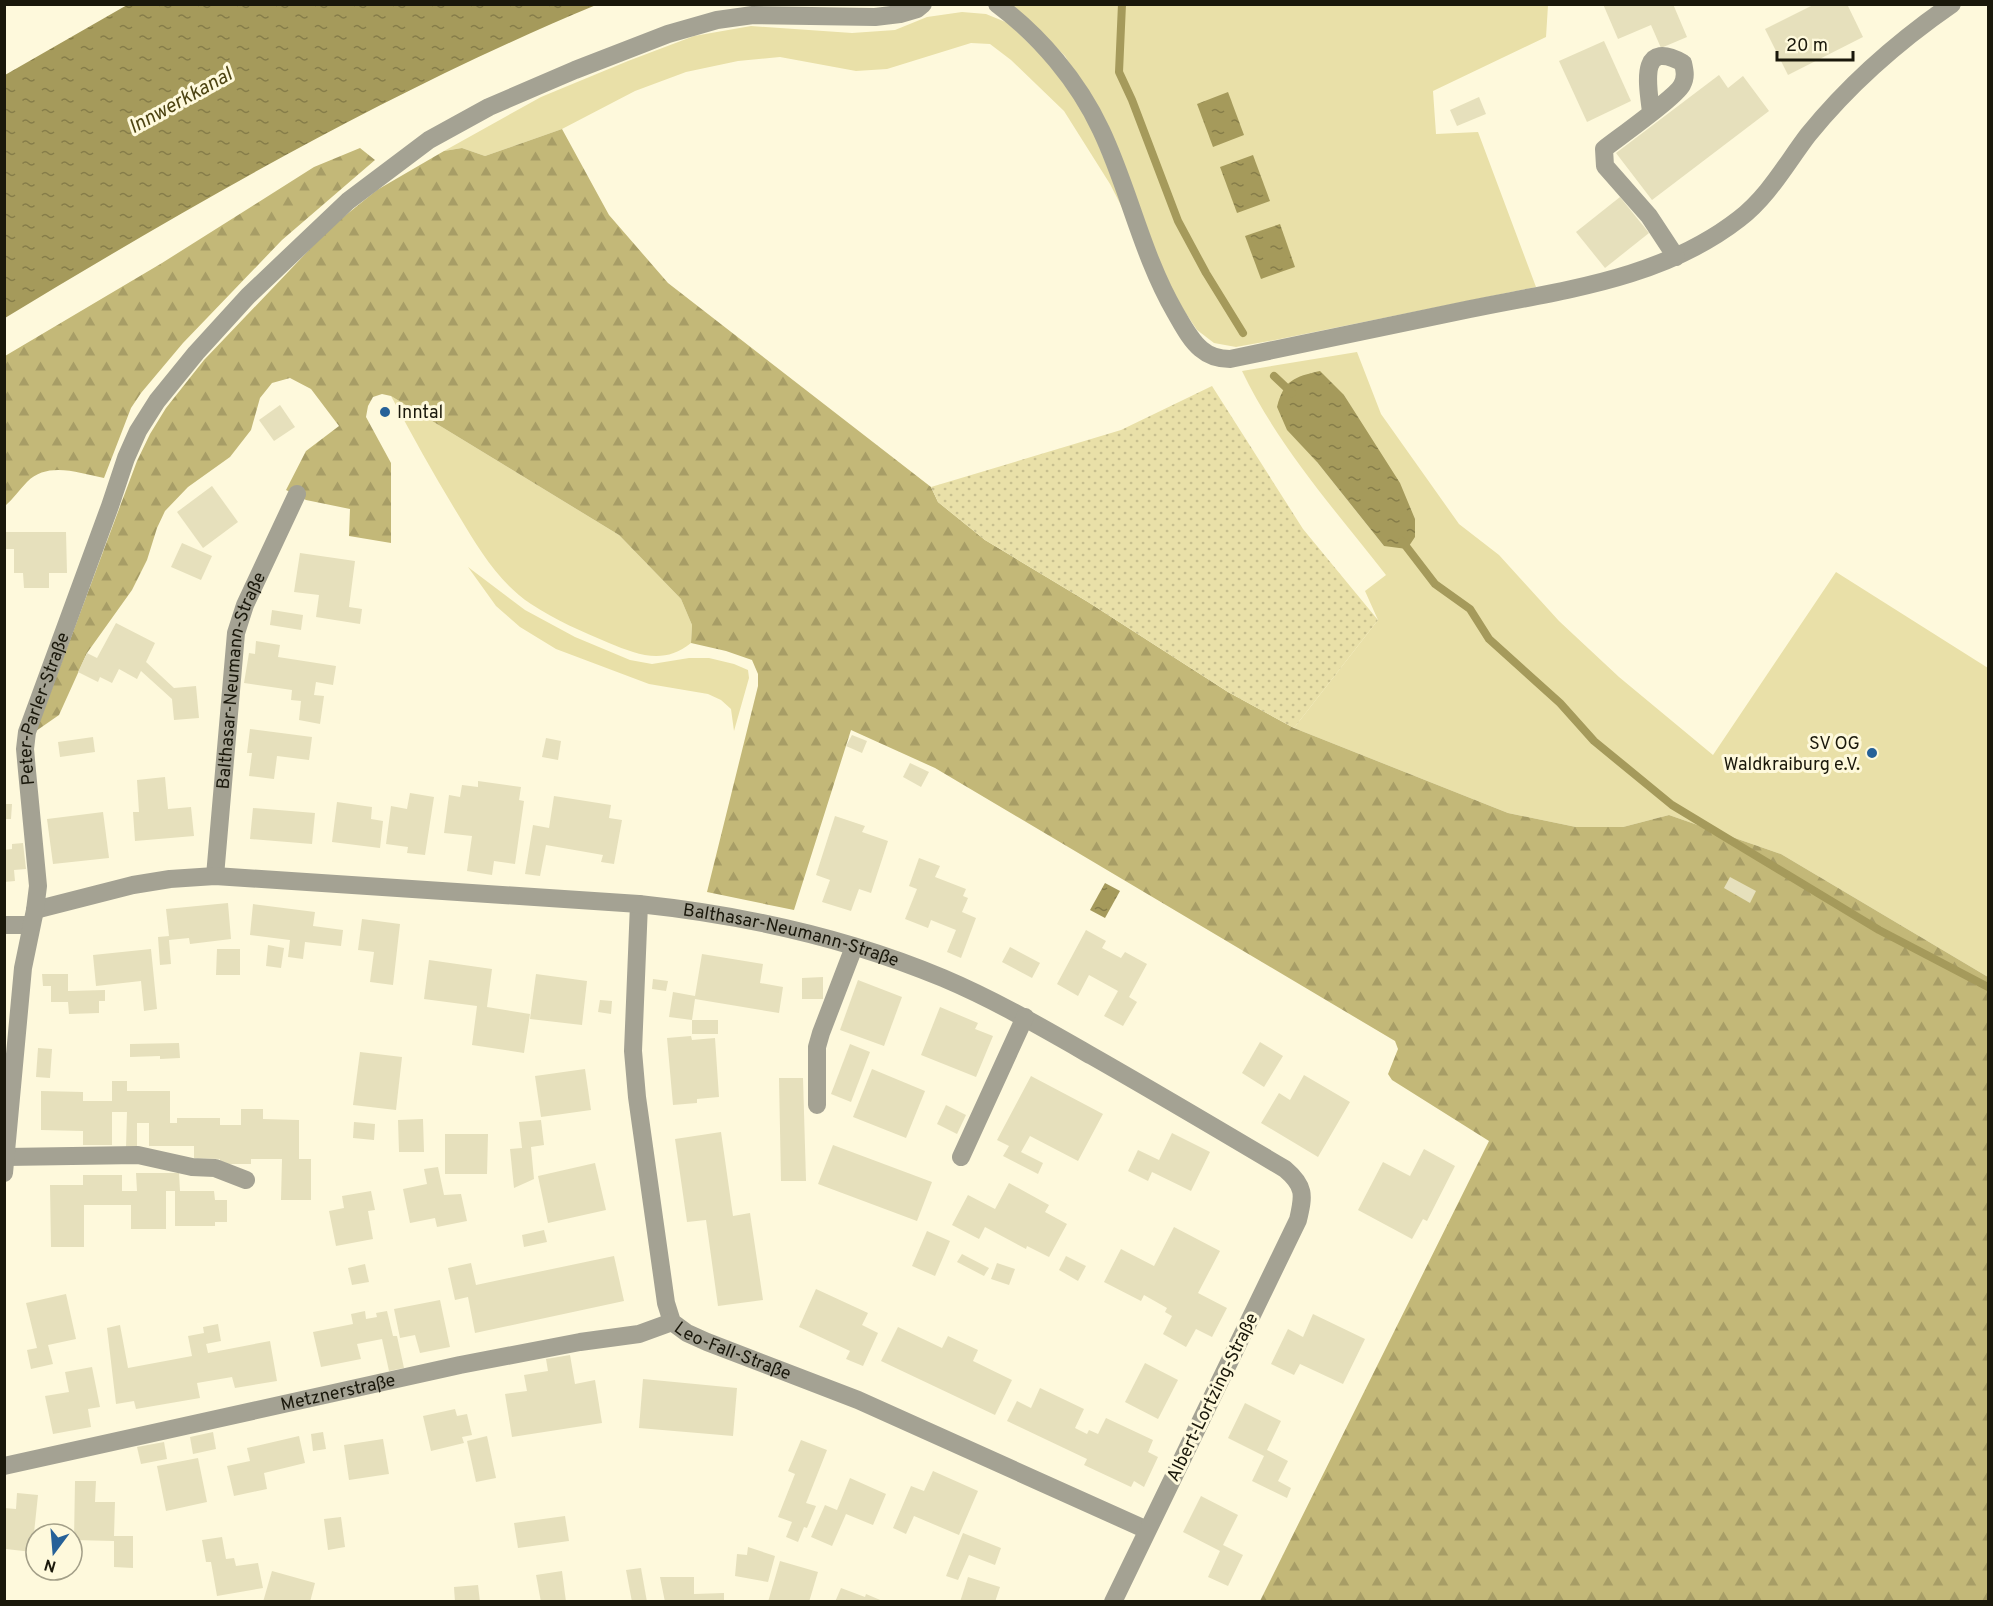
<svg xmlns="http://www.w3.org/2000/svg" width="1993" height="1606" font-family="Overpass,sans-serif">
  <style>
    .grass { fill: #e9e0a8; fill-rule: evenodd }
    .forest { fill: url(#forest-firs) }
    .garden { fill: url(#garden-dots) }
    .water { fill: url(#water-ripples) }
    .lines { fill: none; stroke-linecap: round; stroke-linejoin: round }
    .stream { stroke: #a59a5b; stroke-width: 8 }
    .building { fill: #e6e0bc }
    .minor { stroke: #a4a293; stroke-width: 18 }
    .poi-dot { fill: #266198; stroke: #fef9dc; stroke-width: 2 }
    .labels { text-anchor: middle; stroke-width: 6; stroke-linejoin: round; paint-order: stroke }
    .poi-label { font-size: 18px; fill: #1a180b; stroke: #fef9dc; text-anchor: start }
    .street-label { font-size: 18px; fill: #1a180b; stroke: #fef9dc }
    .water-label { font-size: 20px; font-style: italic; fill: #4c4311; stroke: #fef9dc }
  </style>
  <defs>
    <pattern id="forest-firs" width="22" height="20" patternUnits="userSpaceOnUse" patternTransform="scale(1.5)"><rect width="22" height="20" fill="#c3b878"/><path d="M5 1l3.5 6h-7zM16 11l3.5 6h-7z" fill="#a79d66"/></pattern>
    <pattern id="garden-dots" width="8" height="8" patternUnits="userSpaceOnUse" patternTransform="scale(1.5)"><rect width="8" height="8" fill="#e9e0a8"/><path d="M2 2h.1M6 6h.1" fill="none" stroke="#c7bf8f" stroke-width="1.8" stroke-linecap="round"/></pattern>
    <pattern id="water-ripples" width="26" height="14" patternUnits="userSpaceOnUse" patternTransform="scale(1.5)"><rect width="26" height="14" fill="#a59a5b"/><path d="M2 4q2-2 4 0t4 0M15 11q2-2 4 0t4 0" fill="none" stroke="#867d49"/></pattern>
  </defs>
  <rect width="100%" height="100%" fill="#fef9dc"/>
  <!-- grass -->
  <g class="grass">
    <polygon points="1013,5 1548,5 1546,37 1433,91 1436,134 1478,132 1536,287 1275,340 1236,347 1214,343 1197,330 1171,291 1097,110 1065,56"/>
    <polygon points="962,12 986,14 1008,23 1058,72 1087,117 1131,225 1110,184 1064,111 1011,60 990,44 971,43 887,69 856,71 780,57 738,61 686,72 635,91 562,129 485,156 462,148 444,151 541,97 628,61 694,36 751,26 852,33 895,30 927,17"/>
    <path d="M1357,352L1381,414L1459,524L1499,555L1559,621L1619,677L1713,755L1836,572L1988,668V977L1781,854L1669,815L1623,827H1576L1508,813L1294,728L1378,620L1365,591L1386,575C1335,510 1278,446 1242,371ZM1344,395L1364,429L1384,546L1317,462Z"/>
    <path d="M391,396L619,535L681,599L692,625L691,643C664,665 638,655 609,643C583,632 555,620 531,604C498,582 479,549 459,516C435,477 413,437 391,396Z"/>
    <polygon points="468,567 525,610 575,637 630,660 652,664 689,658 709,658 734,664 748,670 749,678 734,731 731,709 721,700 708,694 649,684 556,649 520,627 496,606"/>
  </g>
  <!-- forest -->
  <g class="forest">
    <polygon points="562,129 609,215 668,283 931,487 938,502 985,540 1088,602 1228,692 1294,728 1508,813 1576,827 1623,827 1669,815 1781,854 1988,977 1988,1601 1260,1601 1489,1141 1392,1080 1388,1074 1398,1049 1395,1041 935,768 851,730 794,910 707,892 758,686 758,674 752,660 726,651 691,643 692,625 681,599 619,535 391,396 382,394 373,397 368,406 366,417 391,463 391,543 349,536 350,509 306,500 286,490 306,451 339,426 311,389 290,378 272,383 260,398 251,430 230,457 188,487 165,511 157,528 147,560 132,590 87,653 59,715 36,731 137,461 150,434 166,408 204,360 331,227 377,190 444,151 462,148 485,156"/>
    <path d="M360,148L375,160L282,240L183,343L141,393L131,408L104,478C78,473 48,461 27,482C19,490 13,499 5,506V356L162,263L314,167Z"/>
  </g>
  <!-- garden -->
  <polygon class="garden" points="1212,386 1303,529 1378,620 1294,728 1228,692 1088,602 985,540 938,502 931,487 1121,430"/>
  <!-- water -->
  <g class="water">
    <path d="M127,5V4L596,5C389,91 195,203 5,318V75Z"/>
    <polygon points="1228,92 1244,135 1213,147 1197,104"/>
    <polygon points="1253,155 1270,201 1237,213 1220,167"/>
    <polygon points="1280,224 1295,267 1261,279 1245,236"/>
    <path d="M1320,371L1344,395L1400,483L1415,519V537L1407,549L1384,546L1317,462L1287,430L1277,407C1284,380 1294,377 1320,371Z"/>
    <polygon points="1105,883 1120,891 1105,918 1090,910"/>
  </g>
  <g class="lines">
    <!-- stream -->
    <g class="stream">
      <polyline points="1122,4 1119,72 1132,100 1178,221 1206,273 1243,333"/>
      <polyline points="1274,376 1292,393"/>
      <polyline points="1402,541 1435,584 1470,609 1489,639 1560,703 1594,741 1672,805 1879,930 1988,987"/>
    </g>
  </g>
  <!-- building -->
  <g class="building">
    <polygon points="1603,4 1673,4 1687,37 1661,48 1651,25 1618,39"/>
    <polygon points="1815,4 1847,4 1863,37 1788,75 1765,29"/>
    <polygon points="1604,41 1631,101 1587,122 1559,61"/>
    <polygon points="1719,75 1728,88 1743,76 1769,111 1652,200 1616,153"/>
    <polygon points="1479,97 1486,114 1457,126 1450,110"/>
    <polygon points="1620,197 1649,233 1605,268 1576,232"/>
    <polygon points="280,405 295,427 274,441 259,420"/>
    <polygon points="212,486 238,522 203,548 177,512"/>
    <polygon points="4,532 66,532 67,573 49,573 49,588 24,588 23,573 14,573 14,549 4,549"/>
    <polygon points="182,543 212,556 201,580 171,567"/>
    <polygon points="300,553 355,561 349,607 362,609 360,624 316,617 319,595 294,592"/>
    <polygon points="272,610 303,615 301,630 270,625"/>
    <polygon points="116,623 155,643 146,662 174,688 196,686 199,718 174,720 172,699 141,671 137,679 119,669 112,683 100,677 98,682 78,672 87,653 97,658"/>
    <polygon points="256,641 280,645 278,657 336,666 333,685 316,682 314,695 324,696 320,724 299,720 301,701 291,700 292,690 244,683 249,653 255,654"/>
    <polygon points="250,729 312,737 309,760 277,756 274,779 249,776 252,753 247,753"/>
    <polygon points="852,735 867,741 862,753 846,746"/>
    <polygon points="93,737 95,752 60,757 58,742"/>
    <polygon points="546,738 561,741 558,760 542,757"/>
    <polygon points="910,763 929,772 921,787 903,777"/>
    <polygon points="165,777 168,809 191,807 194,836 135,841 133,812 139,812 137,780"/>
    <polygon points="478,781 521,787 519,800 524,801 515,864 494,861 492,875 467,871 472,836 444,833 449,795 460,797 462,785 478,787"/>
    <polygon points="410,793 434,797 425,855 407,853 408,847 386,844 391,806 407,809"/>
    <polygon points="554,796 611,805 609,818 622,820 614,864 601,862 603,855 546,845 540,876 525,874 533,825 549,828"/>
    <polygon points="337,802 372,807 371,819 383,821 380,848 332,842"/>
    <polygon points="4,804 12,804 11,819 4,819"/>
    <polygon points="253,808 315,813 312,844 250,839"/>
    <polygon points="103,812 109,858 53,864 47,819"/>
    <polygon points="835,816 865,826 862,832 888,841 871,893 859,889 851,911 822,902 830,880 816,875"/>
    <polygon points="23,843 26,869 14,870 15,881 4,882 4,850 12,849 12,844"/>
    <polygon points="919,858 940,866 935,877 966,889 963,896 968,898 962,912 976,918 961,958 947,952 956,930 931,920 928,928 905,919 917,889 909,886"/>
    <polygon points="1730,877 1756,891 1750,903 1724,888"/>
    <polygon points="228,903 231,939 190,944 189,938 169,940 171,964 160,965 158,937 169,936 166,909"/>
    <polygon points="253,904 315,912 313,926 343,930 341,946 305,942 303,959 288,957 290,940 250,935"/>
    <polygon points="362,919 400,924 393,985 370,982 374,952 358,950"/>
    <polygon points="1086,930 1106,941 1102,948 1121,958 1125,952 1147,964 1129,997 1137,1002 1123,1026 1104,1016 1118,991 1089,975 1078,996 1057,984"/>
    <polygon points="268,945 284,948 281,968 266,966"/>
    <polygon points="1010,947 1040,963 1032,978 1002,962"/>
    <polygon points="151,949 157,1009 144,1011 141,981 96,986 93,955"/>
    <polygon points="217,949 240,949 240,975 216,975"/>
    <polygon points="702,954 763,964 760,983 783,987 779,1013 695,999 692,1020 669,1017 673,992 695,996"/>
    <polygon points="429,960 492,969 487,1007 530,1014 524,1053 472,1045 477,1006 424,999"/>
    <polygon points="42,974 68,974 68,991 105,990 105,1001 99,1001 99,1013 69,1014 68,1002 51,1002 51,986 43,986"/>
    <polygon points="536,974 587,981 582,1025 530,1019"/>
    <polygon points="823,977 823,999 802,999 802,978"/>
    <polygon points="653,979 668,981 666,991 652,989"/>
    <polygon points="858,980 902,997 884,1046 840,1030"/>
    <polygon points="600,1000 612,1001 611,1014 598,1012"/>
    <polygon points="940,1007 978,1023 975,1029 993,1036 976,1077 921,1055"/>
    <rect x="692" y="1020" width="26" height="14"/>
    <polygon points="691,1036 692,1040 715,1038 719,1097 697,1099 697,1103 673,1105 667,1038"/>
    <polygon points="1260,1042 1283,1056 1264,1087 1242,1073"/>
    <polygon points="179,1043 180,1058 160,1059 160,1056 130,1057 130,1044"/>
    <polygon points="850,1044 870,1052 851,1102 831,1094"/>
    <polygon points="38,1048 52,1049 50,1078 36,1077"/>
    <polygon points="360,1052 402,1057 396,1110 353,1105"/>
    <polygon points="585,1069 591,1110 541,1117 535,1076"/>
    <polygon points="872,1069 925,1091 906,1138 853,1117"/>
    <polygon points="1304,1075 1350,1102 1318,1157 1261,1123 1279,1093 1290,1100"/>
    <polygon points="1031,1076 1103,1114 1078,1161 1030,1136 1021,1152 1043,1163 1038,1174 1003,1156 1009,1146 997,1140"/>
    <polygon points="779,1078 803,1078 806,1181 781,1181"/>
    <polygon points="112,1081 127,1081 127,1091 170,1091 170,1123 177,1123 177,1118 220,1118 220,1125 241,1125 241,1109 263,1109 263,1119 299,1120 299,1159 311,1159 311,1200 281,1200 282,1159 251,1159 251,1164 220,1164 220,1159 194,1158 194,1146 149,1146 149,1123 137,1123 137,1148 126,1148 127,1112 112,1112 112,1145 83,1145 83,1131 41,1130 41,1091 83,1092 83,1101 112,1101"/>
    <polygon points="946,1105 966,1115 957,1134 937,1124"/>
    <polygon points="423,1119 424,1152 399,1152 398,1120"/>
    <polygon points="541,1120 544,1145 531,1147 534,1179 514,1188 510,1149 522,1148 519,1122"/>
    <polygon points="354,1122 375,1124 374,1140 353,1138"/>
    <polygon points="721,1132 733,1216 750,1213 763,1300 718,1306 706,1220 687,1222 675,1139"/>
    <polygon points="1172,1133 1210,1152 1191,1191 1152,1172 1148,1181 1128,1171 1138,1150 1159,1160"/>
    <polygon points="445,1134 488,1134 487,1174 445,1174"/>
    <polygon points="833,1145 932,1182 917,1221 818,1184"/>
    <polygon points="1424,1149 1455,1166 1427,1221 1423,1219 1412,1239 1358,1210 1383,1162 1410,1176"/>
    <polygon points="595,1163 606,1210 548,1223 538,1176"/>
    <polygon points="438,1167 444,1195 461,1194 467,1221 437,1227 435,1218 410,1223 403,1189 427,1184 424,1169"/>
    <polygon points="136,1173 179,1173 180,1191 214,1191 215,1200 227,1200 227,1222 215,1222 215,1226 175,1226 175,1191 166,1191 166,1229 131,1229 131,1205 84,1205 84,1247 51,1247 50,1185 83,1185 83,1175 122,1175 122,1191 137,1191"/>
    <polygon points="1009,1183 1049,1205 1045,1212 1067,1224 1049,1257 1027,1246 1026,1249 985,1227 979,1239 952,1225 968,1195 995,1209"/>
    <polygon points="371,1191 375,1210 368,1211 373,1239 336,1246 329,1211 344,1208 342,1196"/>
    <polygon points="1174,1227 1220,1251 1198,1293 1227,1308 1212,1337 1196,1329 1186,1347 1163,1334 1172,1316 1165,1312 1167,1308 1144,1295 1141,1301 1104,1282 1121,1249 1154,1266"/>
    <polygon points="544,1230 547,1242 524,1247 522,1235"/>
    <polygon points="927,1231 950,1241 935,1276 912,1266"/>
    <polygon points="962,1254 989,1268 984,1276 957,1262"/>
    <polygon points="614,1256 624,1301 475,1333 468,1297 455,1300 448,1268 471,1263 476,1285"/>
    <polygon points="1066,1256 1086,1266 1078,1281 1059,1270"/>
    <polygon points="997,1263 1015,1269 1009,1285 991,1279"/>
    <polygon points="365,1264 369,1282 352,1285 348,1268"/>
    <polygon points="816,1289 868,1313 862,1325 878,1333 863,1366 846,1359 850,1351 799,1327"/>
    <polygon points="66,1294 76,1339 48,1345 53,1364 31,1369 27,1350 37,1348 26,1303"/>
    <polygon points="440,1300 450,1347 420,1353 415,1335 400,1338 394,1309"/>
    <polygon points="365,1311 366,1319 377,1317 376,1313 387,1311 393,1336 397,1336 404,1368 389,1371 382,1339 357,1344 361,1359 321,1367 313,1332 353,1324 351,1314"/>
    <polygon points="1313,1314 1365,1339 1343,1384 1300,1364 1294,1375 1271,1364 1288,1329 1303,1337"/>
    <polygon points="218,1324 221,1341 206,1344 208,1353 270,1341 277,1381 235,1388 232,1377 197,1383 200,1398 136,1409 134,1401 116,1404 107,1328 120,1325 128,1368 192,1356 188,1336 204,1333 203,1327"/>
    <polygon points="898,1327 942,1348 948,1336 978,1350 973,1361 1012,1380 995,1415 881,1361"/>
    <polygon points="570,1355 575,1384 595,1380 602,1423 512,1437 505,1394 527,1391 524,1375 548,1371 546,1359"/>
    <polygon points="1145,1363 1178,1380 1158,1419 1125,1402"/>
    <polygon points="92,1367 100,1407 88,1409 91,1427 53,1434 45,1396 69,1392 65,1372"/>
    <polygon points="643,1379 737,1388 733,1436 639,1428"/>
    <polygon points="1040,1388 1084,1409 1075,1428 1087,1434 1089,1430 1098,1434 1106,1418 1153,1440 1148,1452 1158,1457 1144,1487 1134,1481 1131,1487 1084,1465 1087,1459 1007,1421 1017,1401 1031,1408"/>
    <polygon points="1245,1403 1281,1421 1267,1450 1288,1461 1278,1481 1291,1488 1287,1498 1252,1481 1264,1456 1228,1438"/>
    <polygon points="455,1409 457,1416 467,1414 472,1435 462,1437 464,1443 431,1451 423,1416"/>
    <polygon points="213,1432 216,1449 193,1454 190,1437"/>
    <polygon points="323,1432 326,1449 313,1451 311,1434"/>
    <polygon points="299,1436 305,1463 264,1473 267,1489 234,1496 227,1466 250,1461 247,1448"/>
    <polygon points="487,1436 496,1478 476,1482 467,1441"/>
    <polygon points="383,1439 389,1474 349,1480 344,1445"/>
    <polygon points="801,1440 827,1450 806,1503 816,1506 807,1528 804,1527 798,1542 786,1537 792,1522 778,1517 795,1474 788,1471"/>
    <polygon points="164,1442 167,1459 141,1464 137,1447"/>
    <polygon points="198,1458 207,1502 166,1511 157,1466"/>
    <polygon points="933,1471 978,1491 959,1535 914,1516 906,1534 893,1528 911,1486 924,1491"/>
    <polygon points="850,1478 886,1494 873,1525 846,1514 832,1546 811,1537 825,1505 837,1510"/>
    <polygon points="75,1481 96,1481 95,1502 115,1502 114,1536 133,1536 133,1568 114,1567 114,1541 74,1540"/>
    <polygon points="17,1493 38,1495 32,1552 6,1549 4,1508 16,1509"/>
    <polygon points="1201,1496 1238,1515 1223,1545 1243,1555 1228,1586 1208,1577 1220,1551 1183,1532"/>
    <polygon points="565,1516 569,1541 518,1548 514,1523"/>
    <polygon points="341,1517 345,1547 328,1550 324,1519"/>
    <polygon points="963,1533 1001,1548 995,1565 969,1555 958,1580 946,1576"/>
    <polygon points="222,1537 226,1559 234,1558 236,1566 258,1563 263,1588 217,1596 211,1562 206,1562 202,1540"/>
    <polygon points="748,1547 775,1556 768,1582 735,1576 737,1554 747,1555"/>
    <polygon points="780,1561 818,1572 809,1602 768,1602"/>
    <polygon points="641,1568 647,1602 632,1602 626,1570"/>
    <polygon points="272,1571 315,1583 310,1602 263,1602"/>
    <polygon points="562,1571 566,1602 541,1602 536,1575"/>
    <polygon points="660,1577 694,1577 694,1594 724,1593 724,1602 665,1602"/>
    <polygon points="968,1577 1000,1587 995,1602 960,1602"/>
    <polygon points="478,1585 480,1602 455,1602 454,1587"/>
    <polygon points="841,1588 865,1597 866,1594 885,1602 835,1602"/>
  </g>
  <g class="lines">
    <!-- minor -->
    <g class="minor">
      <path d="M997,4C1040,36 1078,81 1101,130C1129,189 1142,255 1175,312C1182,324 1190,340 1201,349C1209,356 1220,359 1230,359C1310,342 1390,325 1470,309C1563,290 1662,279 1739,219C1768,197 1786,164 1808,135C1850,83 1897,42 1952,4"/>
      <path d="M1651,112C1648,86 1638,38 1683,63C1685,72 1686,77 1682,85C1676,97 1618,138 1604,149L1605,166L1649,216L1676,257"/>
      <path id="s1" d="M215,876L236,633L245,605L297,494"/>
      <path id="s2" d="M639,904L633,1051L637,1097L666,1303L672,1322L687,1333L707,1342L858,1400L1147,1530"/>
      <path id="s3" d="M35,910L133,885L170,879L215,876L639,904C743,915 845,937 943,978C995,1000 1043,1028 1092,1056C1157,1093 1221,1131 1285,1169C1305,1186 1304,1195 1298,1220L1113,1602"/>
      <polyline points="4,925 31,925"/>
      <polyline points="817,1105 817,1047 821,1033 854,947"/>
      <polyline points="6,1157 138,1155 192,1167 215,1168 246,1180"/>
      <polyline points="961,1157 1025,1017"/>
      <path id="s4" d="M4,1173L23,968L35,910L38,886L27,771L25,749L27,732L110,506L126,458L138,431L157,401L196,353L248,296L348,201L429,140L489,107L575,70L668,34L717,20L753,15L875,17L900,14L917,9L923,4"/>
      <path id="s5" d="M4,1466L460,1365L580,1342L639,1334L672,1322"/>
    </g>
  </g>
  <!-- markers -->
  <g class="poi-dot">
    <circle cx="385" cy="412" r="6"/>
    <circle cx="1872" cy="753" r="6"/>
  </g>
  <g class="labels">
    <!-- poi labels -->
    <g class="poi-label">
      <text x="397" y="418">Inntal</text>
      <text x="1860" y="749" text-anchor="end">SV OG<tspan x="1860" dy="21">Waldkraiburg e.V.</tspan></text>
    </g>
    <!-- street labels -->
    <g class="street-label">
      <text dy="6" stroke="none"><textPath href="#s1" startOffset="198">Balthasar-Neumann-Straße</textPath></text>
      <text dy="6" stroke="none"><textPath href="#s4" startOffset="470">Peter-Parler-Straße</textPath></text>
      <text dy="6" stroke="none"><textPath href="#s3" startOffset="764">Balthasar-Neumann-Straße</textPath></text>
      <text dy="6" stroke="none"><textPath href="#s2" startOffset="489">Leo-Fall-Straße</textPath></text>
      <text dy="6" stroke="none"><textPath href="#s5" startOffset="342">Metznerstraße</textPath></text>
      <text transform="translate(1212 1397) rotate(-64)" y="6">Albert-Lortzing-Straße</text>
    </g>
    <!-- water labels -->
    <g class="water-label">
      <text transform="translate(180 100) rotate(-29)" y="7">Innwerkkanal</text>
    </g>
  </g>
  <!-- border -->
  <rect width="1993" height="1606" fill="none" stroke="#1a180b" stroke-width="12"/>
  <!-- north arrow -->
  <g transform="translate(54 1552) rotate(196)"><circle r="28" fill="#fef9dc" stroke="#a39f88" stroke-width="1.5"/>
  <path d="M0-4.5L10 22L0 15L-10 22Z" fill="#266198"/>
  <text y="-9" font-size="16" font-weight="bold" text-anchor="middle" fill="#1a180b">N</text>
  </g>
  <!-- scale -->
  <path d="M1777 51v9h76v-9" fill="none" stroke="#1a180b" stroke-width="3"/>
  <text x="1786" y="51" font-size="18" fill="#1a180b" stroke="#fef9dc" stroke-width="4.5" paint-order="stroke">20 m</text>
</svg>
